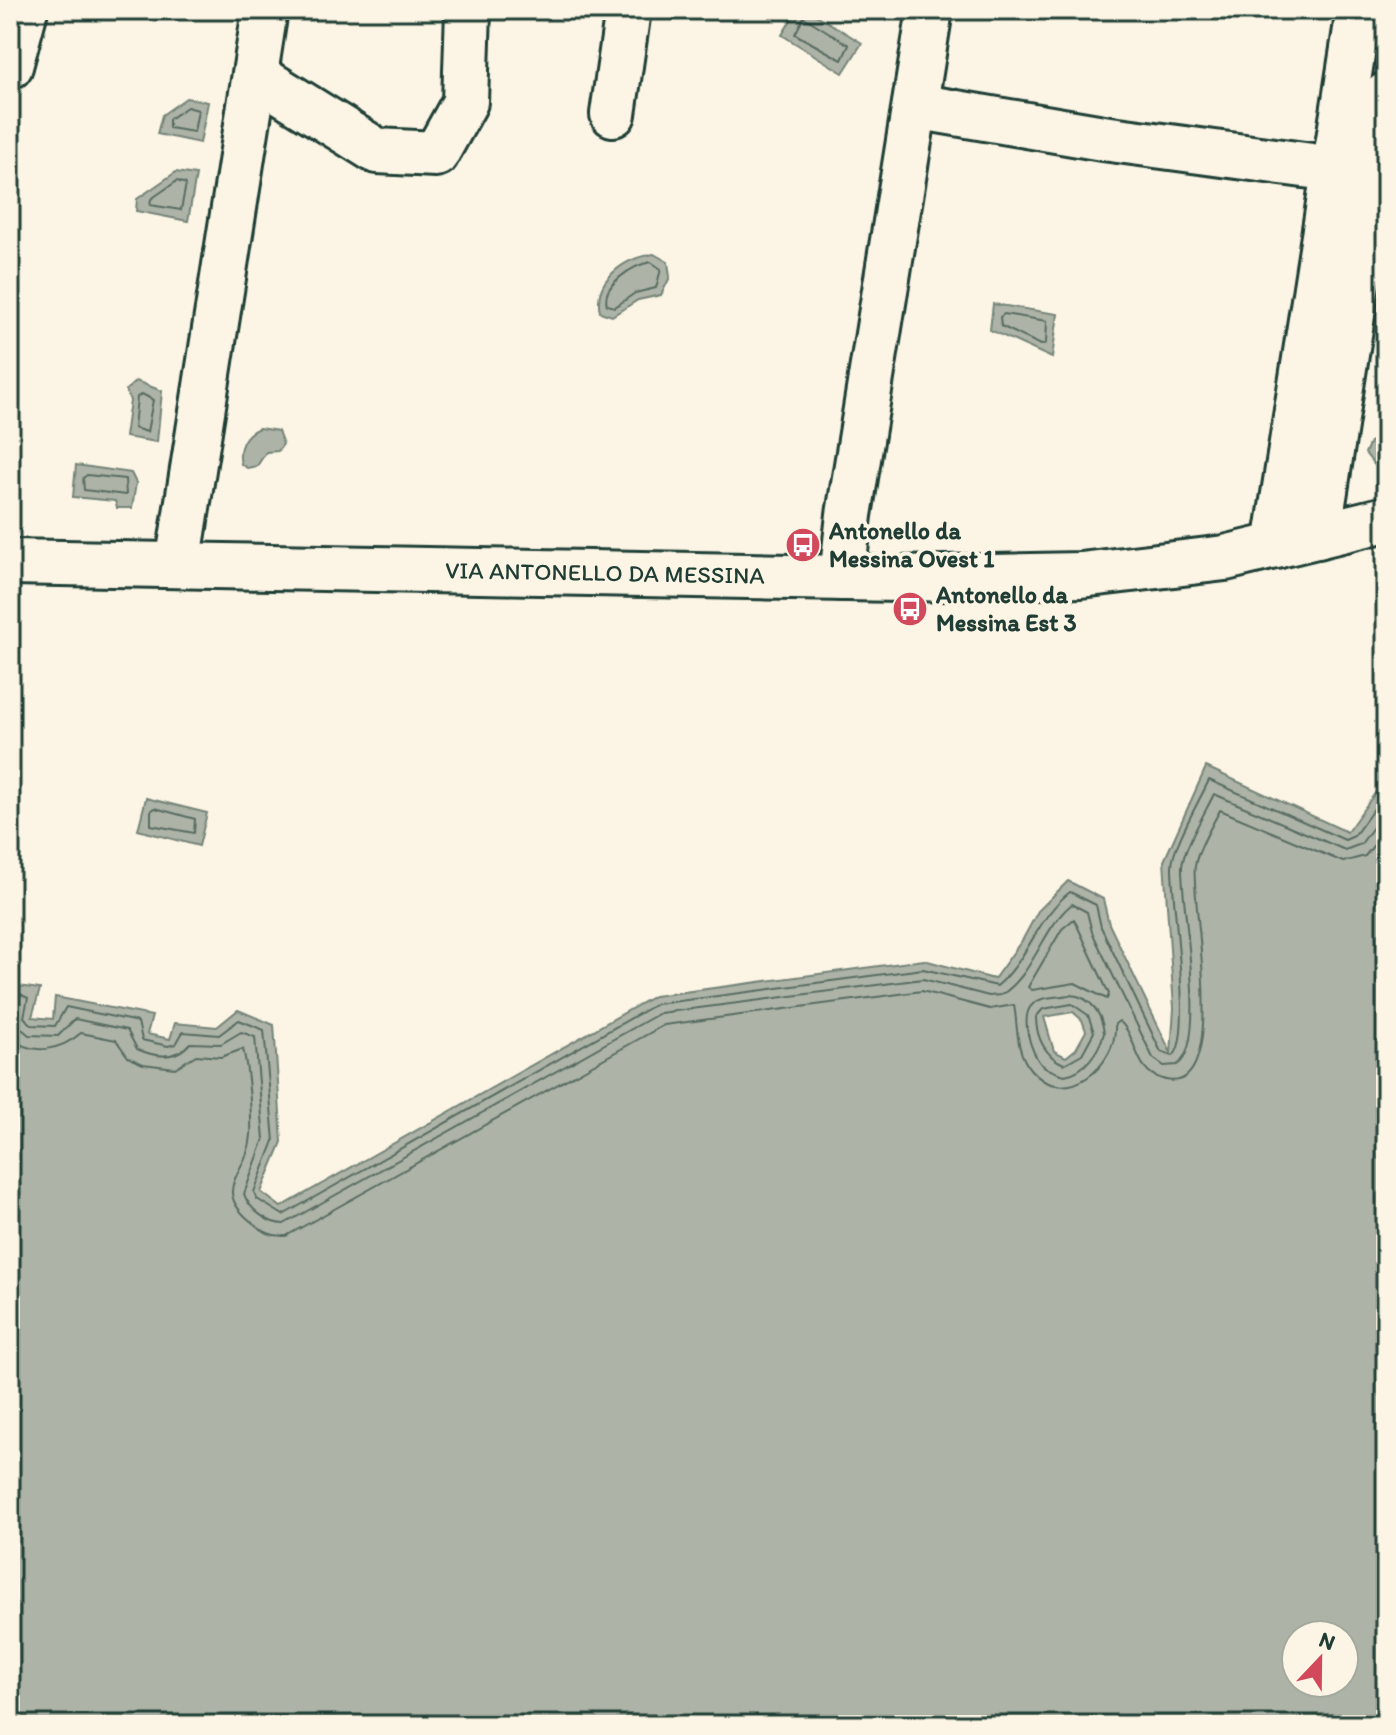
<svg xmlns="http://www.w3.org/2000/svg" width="1396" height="1735" font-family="Itim,sans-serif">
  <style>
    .water { fill: #aeb3a7; stroke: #758479; stroke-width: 2; fill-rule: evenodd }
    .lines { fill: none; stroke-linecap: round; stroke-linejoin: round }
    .shore { stroke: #586c62; stroke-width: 2 }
    .minor-casing { stroke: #1f3d34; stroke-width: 50 }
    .major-casing { stroke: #1f3d34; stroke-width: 50 }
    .minor { stroke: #fcf5e5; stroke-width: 44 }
    .major { stroke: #fcf5e5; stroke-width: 44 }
    .labels { text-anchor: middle; stroke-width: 8; stroke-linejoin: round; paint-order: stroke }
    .poi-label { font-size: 24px; font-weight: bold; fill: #1f3d34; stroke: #fcf5e5; text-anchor: start }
    .street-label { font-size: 24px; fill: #1f3d34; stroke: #fcf5e5 }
  </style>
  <rect width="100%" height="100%" fill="#fcf5e5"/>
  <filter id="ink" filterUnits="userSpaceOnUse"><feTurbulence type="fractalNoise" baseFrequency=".0125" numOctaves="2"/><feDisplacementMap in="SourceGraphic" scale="16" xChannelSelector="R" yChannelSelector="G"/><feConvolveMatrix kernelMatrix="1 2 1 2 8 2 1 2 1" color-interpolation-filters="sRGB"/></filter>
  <g filter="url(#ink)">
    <!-- water -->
    <g class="water">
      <polygon points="797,10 808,10 862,43 843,73 782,35"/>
      <polygon points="186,98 208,102 200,143 157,134 162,115"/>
      <polygon points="176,172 196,175 188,221 136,211 137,199"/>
      <path d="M654,254L668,262L670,277L661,295L638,300L612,316L600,312C593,280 624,258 654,254Z"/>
      <polygon points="993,304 1058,314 1052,358 990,330"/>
      <polygon points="136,381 162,391 157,442 125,437 130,401 126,390"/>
      <path d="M259,428L278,431L283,444L278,451L266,452L257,466L247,468L241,464C237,448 244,434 259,428Z"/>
      <polygon points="1386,434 1386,468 1377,468 1365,453 1370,442"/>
      <polygon points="76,465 131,473 136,483 132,508 117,508 115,501 73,497"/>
      <path d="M1206,767L1347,832L1386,778V1725H10V962L20,964L18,986L40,989L32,1017L53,1019L55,997L152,1016L147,1034L170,1039L175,1023L217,1027L238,1010L274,1025L282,1142L261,1192L281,1207L654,996L924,960L994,979L1023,939L1038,911L1068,881L1103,899L1109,924L1171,1053L1174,1008L1164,861ZM1073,1012L1082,1020L1086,1031L1076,1049L1066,1057L1054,1051L1044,1017ZM1296,1635H1344V1683H1296Z"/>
      <polygon points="146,798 207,813 199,846 138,830"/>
    </g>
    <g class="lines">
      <!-- shore -->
      <g class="shore">
        <polygon points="804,17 849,45 842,60 795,34"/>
        <polygon points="187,107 198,110 194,132 169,128 169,119"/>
        <polygon points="177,181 186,184 181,210 150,205 151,199"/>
        <path d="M651,262L661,269L656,288L635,293L615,307L607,305C601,285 633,265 651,262Z"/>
        <polygon points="1004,314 1047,321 1046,343 1041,345 1001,326 1000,317"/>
        <polygon points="142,394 153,400 147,432 134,428 137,397"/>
        <polygon points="87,475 125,479 126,495 84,490 83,478"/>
        <polygon points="155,808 195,819 194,833 151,825 151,811"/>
        <polygon points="1074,919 1109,994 1107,999 1075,983 1032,990 1028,987 1062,929"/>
        <path d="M10,971L12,990L28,998L24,1017L31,1025L55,1026L66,1007L138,1022L142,1040L168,1046L176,1044L183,1032L219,1035L239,1020L264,1030L274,1141L254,1192L257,1199L283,1215L656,1004L923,969L997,986C1028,960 1037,917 1070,892L1096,905L1101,927L1161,1052L1173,1056C1194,1039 1171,898 1172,866C1173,845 1200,800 1209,780L1345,840L1354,836L1386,792"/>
        <path d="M1070,995C1091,996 1102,1014 1104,1033C1099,1051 1085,1072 1065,1075C1057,1073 1047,1069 1041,1064C1031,1053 1019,1016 1033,1004C1042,996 1059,997 1070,995Z"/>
        <path d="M10,1001L15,1006L16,1024L29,1035L58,1036L75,1019L127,1030L137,1049C157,1058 176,1060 190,1043L221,1044L241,1032L255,1037L264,1139L244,1194C249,1209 268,1224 284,1224L660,1013L923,979L989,996L1001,995C1034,975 1042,928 1072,904L1087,912L1092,932L1153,1058L1164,1066L1177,1065C1209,1046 1181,905 1182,867C1183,849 1206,811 1214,794L1345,850L1361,844L1386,809"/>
        <path d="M1072,1004L1088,1015L1094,1032L1082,1054L1064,1064C1046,1057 1036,1038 1036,1017L1043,1009Z"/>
        <path d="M10,1037C32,1057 61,1050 81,1033L116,1040L128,1057L143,1064L175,1068L196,1055L221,1057L243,1049C248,1068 252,1115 251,1135C249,1173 208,1188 253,1223C264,1232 272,1237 286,1236L664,1025L922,991L990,1009L1014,1005C1018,1026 1015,1051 1031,1070C1065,1110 1118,1066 1115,1024L1119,1021C1136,1034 1134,1065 1155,1076C1237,1116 1189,894 1195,866C1198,848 1212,826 1220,810L1343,862L1365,856L1386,830"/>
      </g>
      <defs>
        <g id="minor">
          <polyline points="10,66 25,10"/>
          <polyline points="255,75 377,151 436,154 465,102 468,10"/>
          <polyline points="915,106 1103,138 1334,169"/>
          <polyline points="613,114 628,10"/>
          <polyline points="1318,536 1386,95"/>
          <polyline points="1276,546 1359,10"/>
          <polyline points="178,565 265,10"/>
          <polyline points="842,578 849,515 930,10"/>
        </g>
        <polyline id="major" points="10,562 899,579 1081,575 1225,558 1386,519"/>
      </defs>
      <!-- minor casing -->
      <use href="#minor" class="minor-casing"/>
      <!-- major casing -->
      <use href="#major" class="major-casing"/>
      <!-- minor -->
      <use href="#minor" class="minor"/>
      <!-- major -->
      <use href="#major" class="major"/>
    </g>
  </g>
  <!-- icons -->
  <defs>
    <symbol id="bus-disc" viewBox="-11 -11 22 22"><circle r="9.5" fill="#d1495b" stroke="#fcf5e5"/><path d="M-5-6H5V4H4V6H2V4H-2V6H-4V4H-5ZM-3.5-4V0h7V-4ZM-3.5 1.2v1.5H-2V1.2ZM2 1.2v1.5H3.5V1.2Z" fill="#fff"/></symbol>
  </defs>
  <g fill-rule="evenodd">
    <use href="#bus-disc" x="783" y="525" width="40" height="40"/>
    <use href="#bus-disc" x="890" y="589" width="40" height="40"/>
  </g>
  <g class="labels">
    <!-- poi labels -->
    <g class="poi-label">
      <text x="829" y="539">Antonello da<tspan x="829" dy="28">Messina Ovest 1</tspan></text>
      <text x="936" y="603">Antonello da<tspan x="936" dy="28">Messina Est 3</tspan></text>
    </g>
    <!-- street labels -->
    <g class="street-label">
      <text transform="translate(605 573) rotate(1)" y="8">VIA ANTONELLO DA MESSINA</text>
    </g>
  </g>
  <!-- margin -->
  <rect width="1396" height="1735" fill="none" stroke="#fcf5e5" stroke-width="40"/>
  <rect x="20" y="20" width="1356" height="1695" fill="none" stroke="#1f3d34" stroke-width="3" filter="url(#ink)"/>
  <!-- north arrow -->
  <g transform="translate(1320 1659) rotate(22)"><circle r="38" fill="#fcf5e5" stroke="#a4ab9e" stroke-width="2"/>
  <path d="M0-6L14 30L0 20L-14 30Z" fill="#d1495b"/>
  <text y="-12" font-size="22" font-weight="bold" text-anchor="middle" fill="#1f3d34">N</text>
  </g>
</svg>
